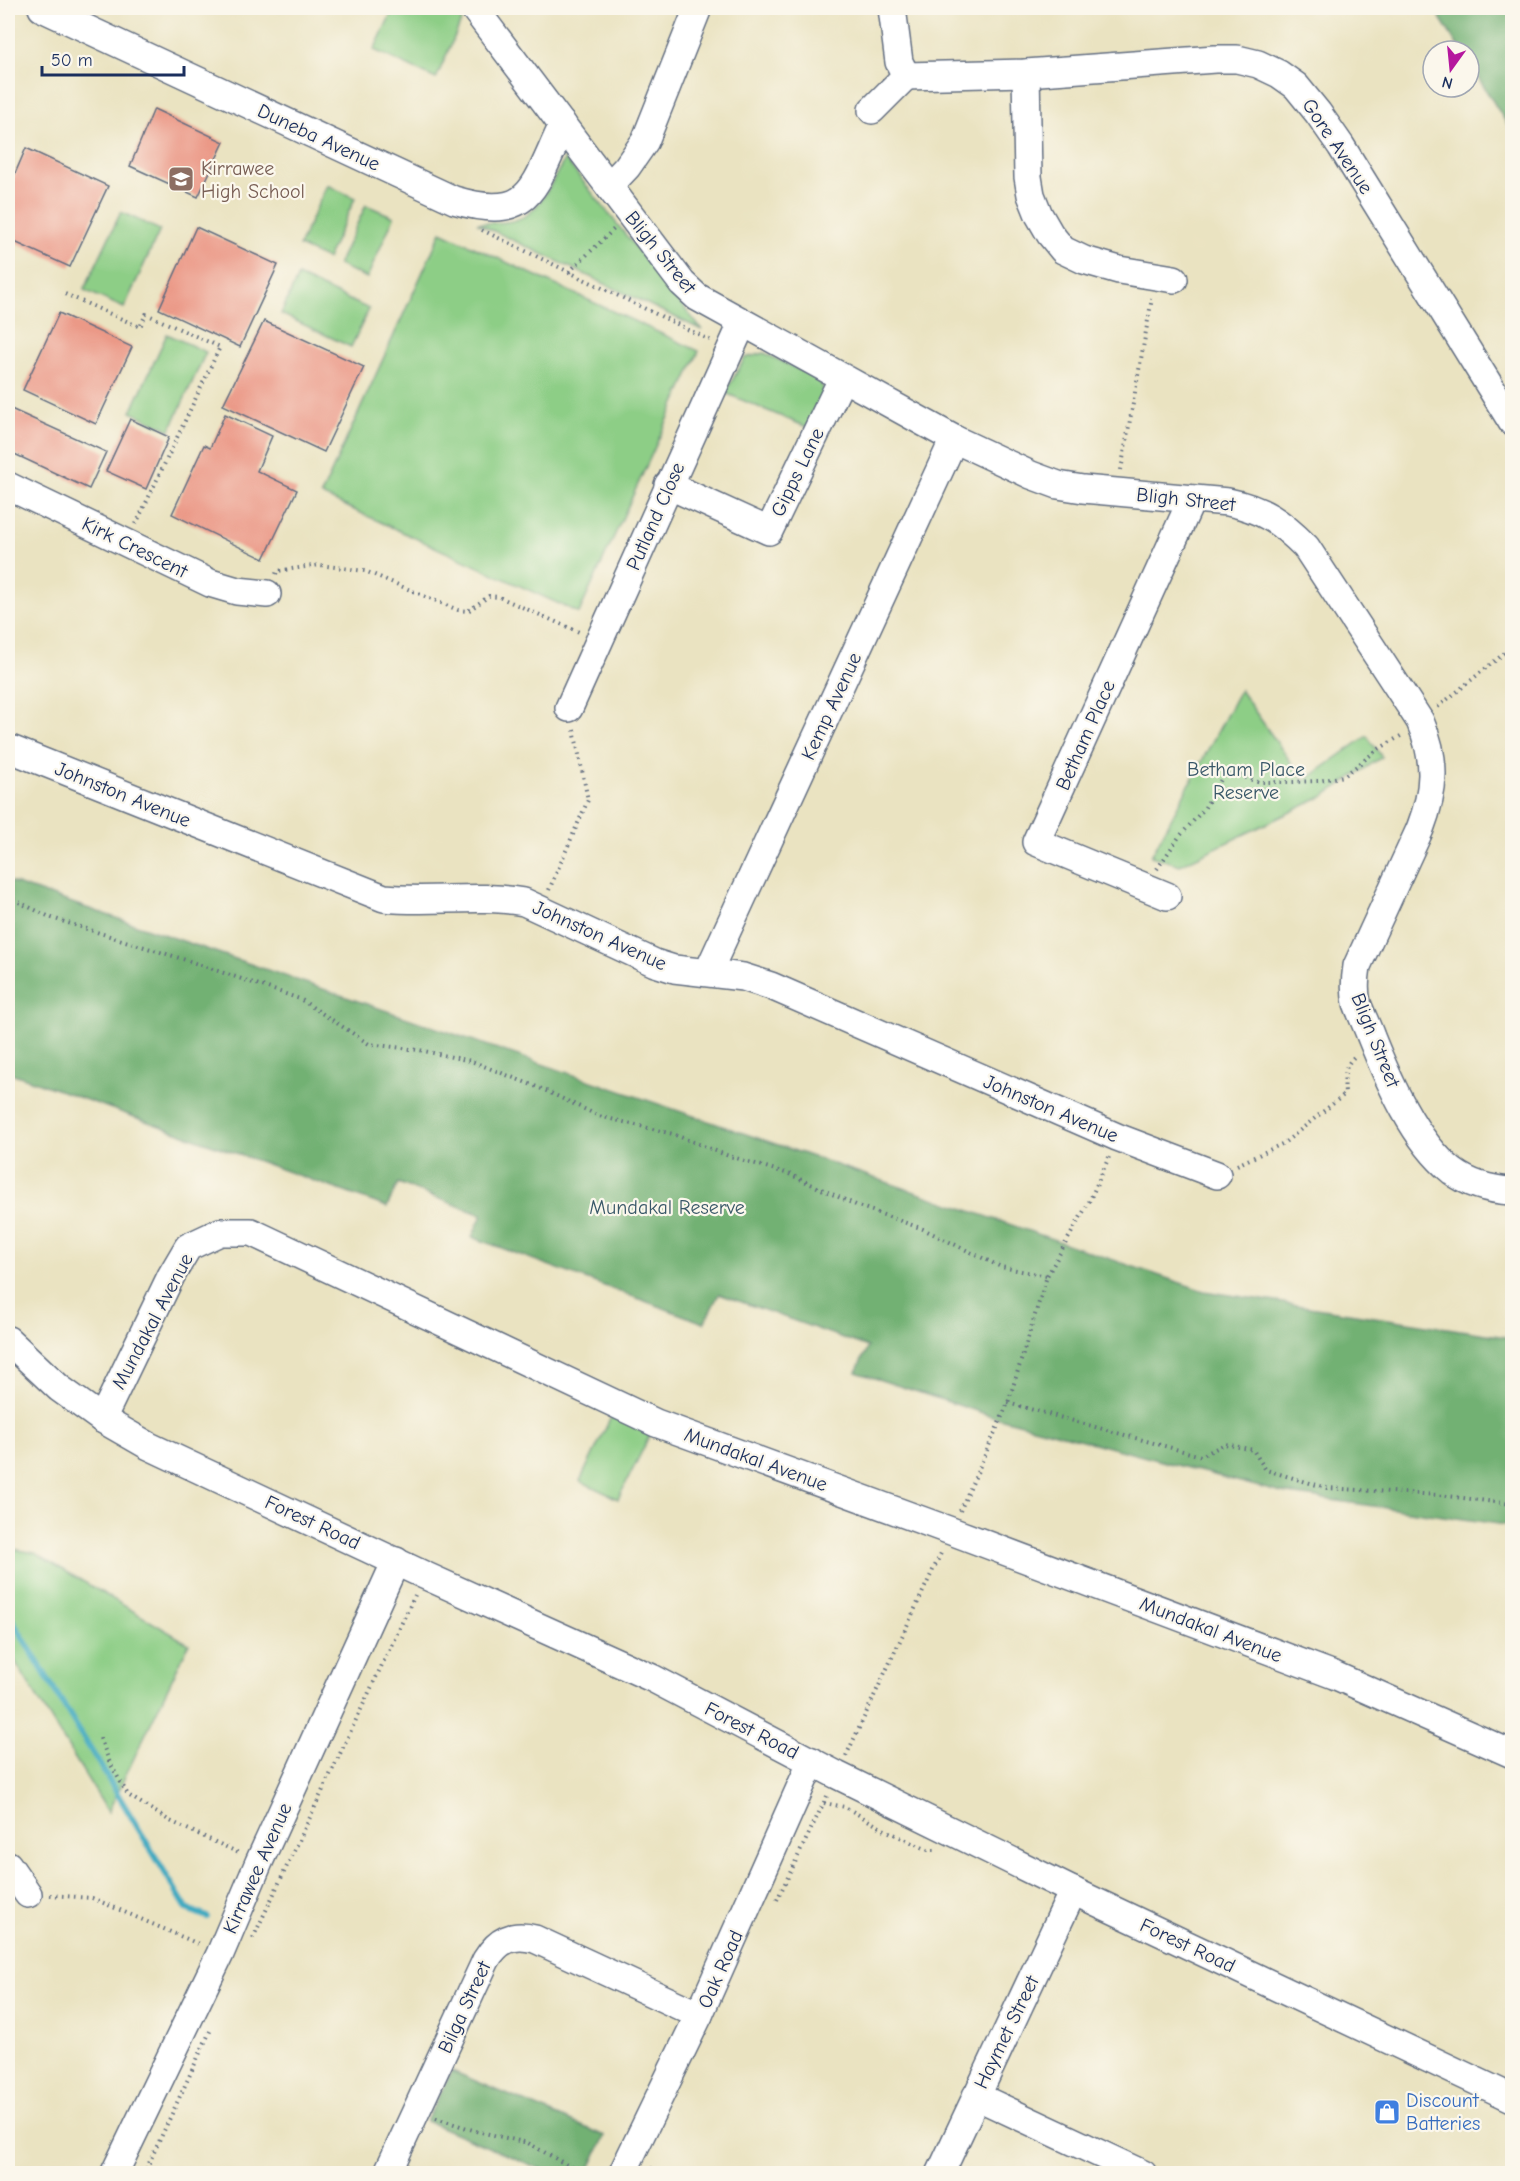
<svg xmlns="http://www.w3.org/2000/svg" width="1520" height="2181" font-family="'Comic Neue',sans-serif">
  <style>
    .green { fill: #8dce86; stroke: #547e72; stroke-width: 1.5 }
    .forest { fill: #72b173; stroke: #467068; stroke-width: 1.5 }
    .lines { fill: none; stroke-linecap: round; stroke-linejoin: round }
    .stream { stroke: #41aac1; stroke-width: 6 }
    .building { fill: #eb9987 }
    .minor-casing { stroke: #636e81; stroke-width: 30 }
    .path { stroke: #636e81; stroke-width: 4; stroke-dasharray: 1.5 4.5; stroke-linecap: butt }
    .minor { stroke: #fff; stroke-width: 27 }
    .labels { text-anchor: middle; stroke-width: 4.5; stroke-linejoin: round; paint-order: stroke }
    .street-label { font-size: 20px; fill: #1b2f5e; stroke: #fbf7ec }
    .education-label { font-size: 20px; fill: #785e54; stroke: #fbf7ec; text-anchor: start }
    .park-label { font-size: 20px; fill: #385768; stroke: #fbf7ec }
    .shop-label { font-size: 20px; fill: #366cbe; stroke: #fbf7ec; text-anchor: start }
  </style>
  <rect width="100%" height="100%" fill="#fbf7ec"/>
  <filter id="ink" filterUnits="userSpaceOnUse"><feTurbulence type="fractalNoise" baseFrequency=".0167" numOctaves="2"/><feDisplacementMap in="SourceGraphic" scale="12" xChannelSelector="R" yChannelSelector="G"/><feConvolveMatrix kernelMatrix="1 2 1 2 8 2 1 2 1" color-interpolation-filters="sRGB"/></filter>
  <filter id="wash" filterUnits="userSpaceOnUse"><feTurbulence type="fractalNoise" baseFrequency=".008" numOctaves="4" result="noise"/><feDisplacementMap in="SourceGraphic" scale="24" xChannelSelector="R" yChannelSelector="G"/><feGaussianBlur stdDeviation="1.35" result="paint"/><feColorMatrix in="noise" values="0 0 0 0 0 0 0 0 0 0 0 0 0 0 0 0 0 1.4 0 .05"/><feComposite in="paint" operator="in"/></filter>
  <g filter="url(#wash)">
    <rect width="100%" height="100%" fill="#eae3c1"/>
    <!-- green -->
    <g class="green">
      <polygon points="394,8 467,8 436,79 374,50"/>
      <path d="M565,159L702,330L477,223C493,223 515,224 528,214C545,201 554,177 565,159Z"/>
      <polygon points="327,185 355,198 327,259 299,246"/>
      <polygon points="366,205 394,217 367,278 338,265"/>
      <polygon points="121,212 160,230 124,308 84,290"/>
      <polygon points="441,232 699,351 579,613 321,495"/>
      <polygon points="298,276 369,309 351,347 281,314"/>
      <polygon points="167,334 206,352 170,430 131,412"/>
      <polygon points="764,353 819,379 826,395 809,428 725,393 745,358"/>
      <polygon points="1240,690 1304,781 1367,736 1382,757 1322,797 1180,865 1151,856"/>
      <polygon points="617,1405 656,1423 618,1499 580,1481"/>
      <polygon points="8,1548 35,1553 189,1644 108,1812 8,1650"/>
    </g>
    <!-- forest -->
    <g class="forest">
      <polygon points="1434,8 1512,8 1512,132 1469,63 1469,51 1461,51"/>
      <polygon points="8,881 1204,1291 1512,1338 1512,1526 1282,1493 995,1417 856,1372 868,1347 719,1294 704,1323 472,1237 482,1215 398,1183 387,1207 8,1072"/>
      <polygon points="452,2071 605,2136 588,2173 550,2173 426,2121"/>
    </g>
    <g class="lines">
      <!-- stream -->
      <polyline class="stream" points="8,1613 187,1909 207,1917"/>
    </g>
    <g id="blocks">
      <!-- building -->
      <g class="building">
        <polygon points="154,109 224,142 198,197 130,166"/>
        <polygon points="26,148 108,186 70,267 8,239 8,190"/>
        <polygon points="196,227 278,265 240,347 159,309"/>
        <polygon points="59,313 132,347 96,424 23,390"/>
        <polygon points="264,321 364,367 324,452 223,405"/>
        <polygon points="11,409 106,452 89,489 8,451 8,417"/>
        <polygon points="225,414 272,436 257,471 297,490 264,559 172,514 204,445 210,448"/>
        <polygon points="130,419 169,437 146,489 106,471"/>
      </g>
    </g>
  </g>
  <g filter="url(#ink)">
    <use href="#blocks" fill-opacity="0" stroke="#636e81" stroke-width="1.5"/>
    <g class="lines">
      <defs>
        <g id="minor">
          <path d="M42,8L454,200C533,223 533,187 563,125"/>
          <path d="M474,8L682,283L697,297L954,439L1031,475L1058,485L1083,489L1228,502C1263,509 1281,522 1306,547L1420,721C1437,760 1435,790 1420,829L1357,966C1355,979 1354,990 1357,1003C1361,1014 1367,1026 1371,1037C1389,1082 1414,1140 1452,1171C1469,1184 1491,1190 1512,1191"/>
          <polyline points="892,8 899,62 906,76 1026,73 1215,59 1237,59 1258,64 1279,74 1296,86 1318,113 1341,146 1512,422"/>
          <polyline points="1026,73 1028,177 1031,195 1039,215 1050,234 1063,250 1084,260 1119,270 1174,279"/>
          <polyline points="872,110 906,76"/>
          <polyline points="609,186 627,167 645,141 698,8"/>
          <polyline points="668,485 769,531 842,379"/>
          <polyline points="8,486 210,583 237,591 267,594"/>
          <polyline points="569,708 742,324"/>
          <path d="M8,748L384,898C430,903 478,894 524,902L655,963L674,969L743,977L771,986L1117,1137L1217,1175"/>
          <polyline points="1167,896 1036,842 1192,499"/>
          <polyline points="708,972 954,439"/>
          <polyline points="8,1340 59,1388 102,1419 149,1446 424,1575 652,1678 837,1775 1073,1891 1512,2098"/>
          <polyline points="102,1419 171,1276 188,1247 220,1232 251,1232 656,1423 951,1531 1334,1675 1512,1754"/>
          <polyline points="8,1865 28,1894"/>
          <polyline points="976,2096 1143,2174"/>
          <polyline points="114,2174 220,1954 259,1862 396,1561"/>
          <path d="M387,2174L486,1960C498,1940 512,1933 535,1939L699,2015"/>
          <polyline points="622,2174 699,2015 812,1761"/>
          <polyline points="940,2174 1073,1891"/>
        </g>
      </defs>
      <!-- minor casing -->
      <use href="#minor" class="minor-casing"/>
      <!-- path -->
      <g class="path">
        <polyline points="482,230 710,340"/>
        <polyline points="569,272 614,229"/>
        <polyline points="65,294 140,327 146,314 220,347 136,524"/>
        <polyline points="1121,470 1152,298"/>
        <polyline points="276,574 277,571 320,565 365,571 458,610 468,611 489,596 499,597 579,632"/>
        <polyline points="1438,707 1512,647"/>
        <polyline points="1157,869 1179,837 1204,809 1223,776 1232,773 1258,782 1291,782 1319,781 1344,776 1377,750 1404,734"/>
        <polyline points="549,890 588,800 574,730"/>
        <polyline points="8,897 52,918 189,961 300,999 369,1044 419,1050 471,1061 542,1089 599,1116 673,1134 726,1155 789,1174 858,1206 923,1229 1001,1267 1047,1276"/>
        <path d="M1237,1165L1284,1143L1345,1094C1344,1078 1343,1067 1355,1056"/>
        <polyline points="1008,1403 1201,1456 1225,1444 1253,1450 1266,1470 1327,1488 1439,1495 1512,1504"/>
        <polyline points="960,1511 1008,1403 1047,1276 1089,1202 1109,1157"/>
        <polyline points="100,1738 110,1763 128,1795 170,1821 239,1853"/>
        <polyline points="846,1756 942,1551"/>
        <polyline points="824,1803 845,1807 885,1830 928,1850 936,1850"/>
        <polyline points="50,1895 92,1898 201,1945"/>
        <polyline points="777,1900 827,1796"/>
        <polyline points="253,1938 415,1595"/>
        <polyline points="436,2118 476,2131 528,2143 583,2174"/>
        <polyline points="144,2174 212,2027"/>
        <polyline points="650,2174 654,2165"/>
      </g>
      <!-- minor -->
      <use href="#minor" class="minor"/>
    </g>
  </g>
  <!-- icons -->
  <defs>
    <symbol id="school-square" viewBox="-11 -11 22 22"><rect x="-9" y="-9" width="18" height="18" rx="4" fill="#8d6e63" stroke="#fbf7ec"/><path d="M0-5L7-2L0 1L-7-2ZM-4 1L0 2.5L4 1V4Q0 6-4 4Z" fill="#fff"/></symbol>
    <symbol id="shop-square" viewBox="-11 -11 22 22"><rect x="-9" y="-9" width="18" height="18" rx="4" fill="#3f7fe0" stroke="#fbf7ec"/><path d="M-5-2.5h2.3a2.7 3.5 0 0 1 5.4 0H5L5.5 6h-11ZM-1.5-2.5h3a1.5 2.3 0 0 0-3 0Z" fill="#fff"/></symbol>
  </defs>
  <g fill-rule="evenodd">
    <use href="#school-square" x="166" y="164" width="30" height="30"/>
    <use href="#shop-square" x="1372" y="2097" width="30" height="30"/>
  </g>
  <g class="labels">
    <!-- street labels -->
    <g class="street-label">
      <text transform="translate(319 137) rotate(25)" y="7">Duneba Avenue</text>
      <text transform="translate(1338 146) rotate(56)" y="7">Gore Avenue</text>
      <text transform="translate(661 252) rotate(51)" y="7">Bligh Street</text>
      <text transform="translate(797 472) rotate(-64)" y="7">Gipps Lane</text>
      <text transform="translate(1186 499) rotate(6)" y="7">Bligh Street</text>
      <text transform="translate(655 516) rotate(-66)" y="7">Putland Close</text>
      <text transform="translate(135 547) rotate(26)" y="7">Kirk Crescent</text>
      <text transform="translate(831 706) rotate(-65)" y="7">Kemp Avenue</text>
      <text transform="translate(1085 735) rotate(-66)" y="7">Betham Place</text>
      <text transform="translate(123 794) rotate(22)" y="7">Johnston Avenue</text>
      <text transform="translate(600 935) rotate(24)" y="7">Johnston Avenue</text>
      <text transform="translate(1376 1040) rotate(68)" y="7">Bligh Street</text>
      <text transform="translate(1051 1108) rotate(23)" y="7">Johnston Avenue</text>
      <text transform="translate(152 1321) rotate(-62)" y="7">Mundakal Avenue</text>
      <text transform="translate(756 1459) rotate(20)" y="7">Mundakal Avenue</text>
      <text transform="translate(313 1522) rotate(25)" y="7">Forest Road</text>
      <text transform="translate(1211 1629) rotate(21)" y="7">Mundakal Avenue</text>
      <text transform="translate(752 1730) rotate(27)" y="7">Forest Road</text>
      <text transform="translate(257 1868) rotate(-66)" y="7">Kirrawee Avenue</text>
      <text transform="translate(1188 1945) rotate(25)" y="7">Forest Road</text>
      <text transform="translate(720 1969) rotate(-66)" y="7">Oak Road</text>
      <text transform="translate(464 2007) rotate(-65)" y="7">Bilga Street</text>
      <text transform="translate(1006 2032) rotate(-64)" y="7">Haymet Street</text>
    </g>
    <!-- education labels -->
    <g class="education-label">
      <text x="201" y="175">Kirrawee<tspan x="201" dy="23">High School</tspan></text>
    </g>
    <!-- park labels -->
    <g class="park-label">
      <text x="1246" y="776">Betham Place<tspan x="1246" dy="23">Reserve</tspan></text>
      <text x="667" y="1214">Mundakal Reserve</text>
    </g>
    <!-- shop labels -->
    <g class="shop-label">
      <text x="1406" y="2107">Discount<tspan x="1406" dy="23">Batteries</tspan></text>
    </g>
  </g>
  <!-- margin -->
  <rect width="1520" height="2181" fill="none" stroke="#fbf7ec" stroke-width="30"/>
  <!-- north arrow -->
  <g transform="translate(1451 69) rotate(195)"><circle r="28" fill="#fbf7ec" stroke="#a1a7b3" stroke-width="1.5"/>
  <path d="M0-4.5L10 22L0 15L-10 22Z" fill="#b5179e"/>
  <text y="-9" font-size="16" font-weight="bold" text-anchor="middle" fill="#1b2f5e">N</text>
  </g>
  <!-- scale -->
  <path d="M42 66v9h142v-9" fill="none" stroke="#1b2f5e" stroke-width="3"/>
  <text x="51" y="66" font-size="18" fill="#1b2f5e" stroke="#fbf7ec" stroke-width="4.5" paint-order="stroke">50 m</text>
</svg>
